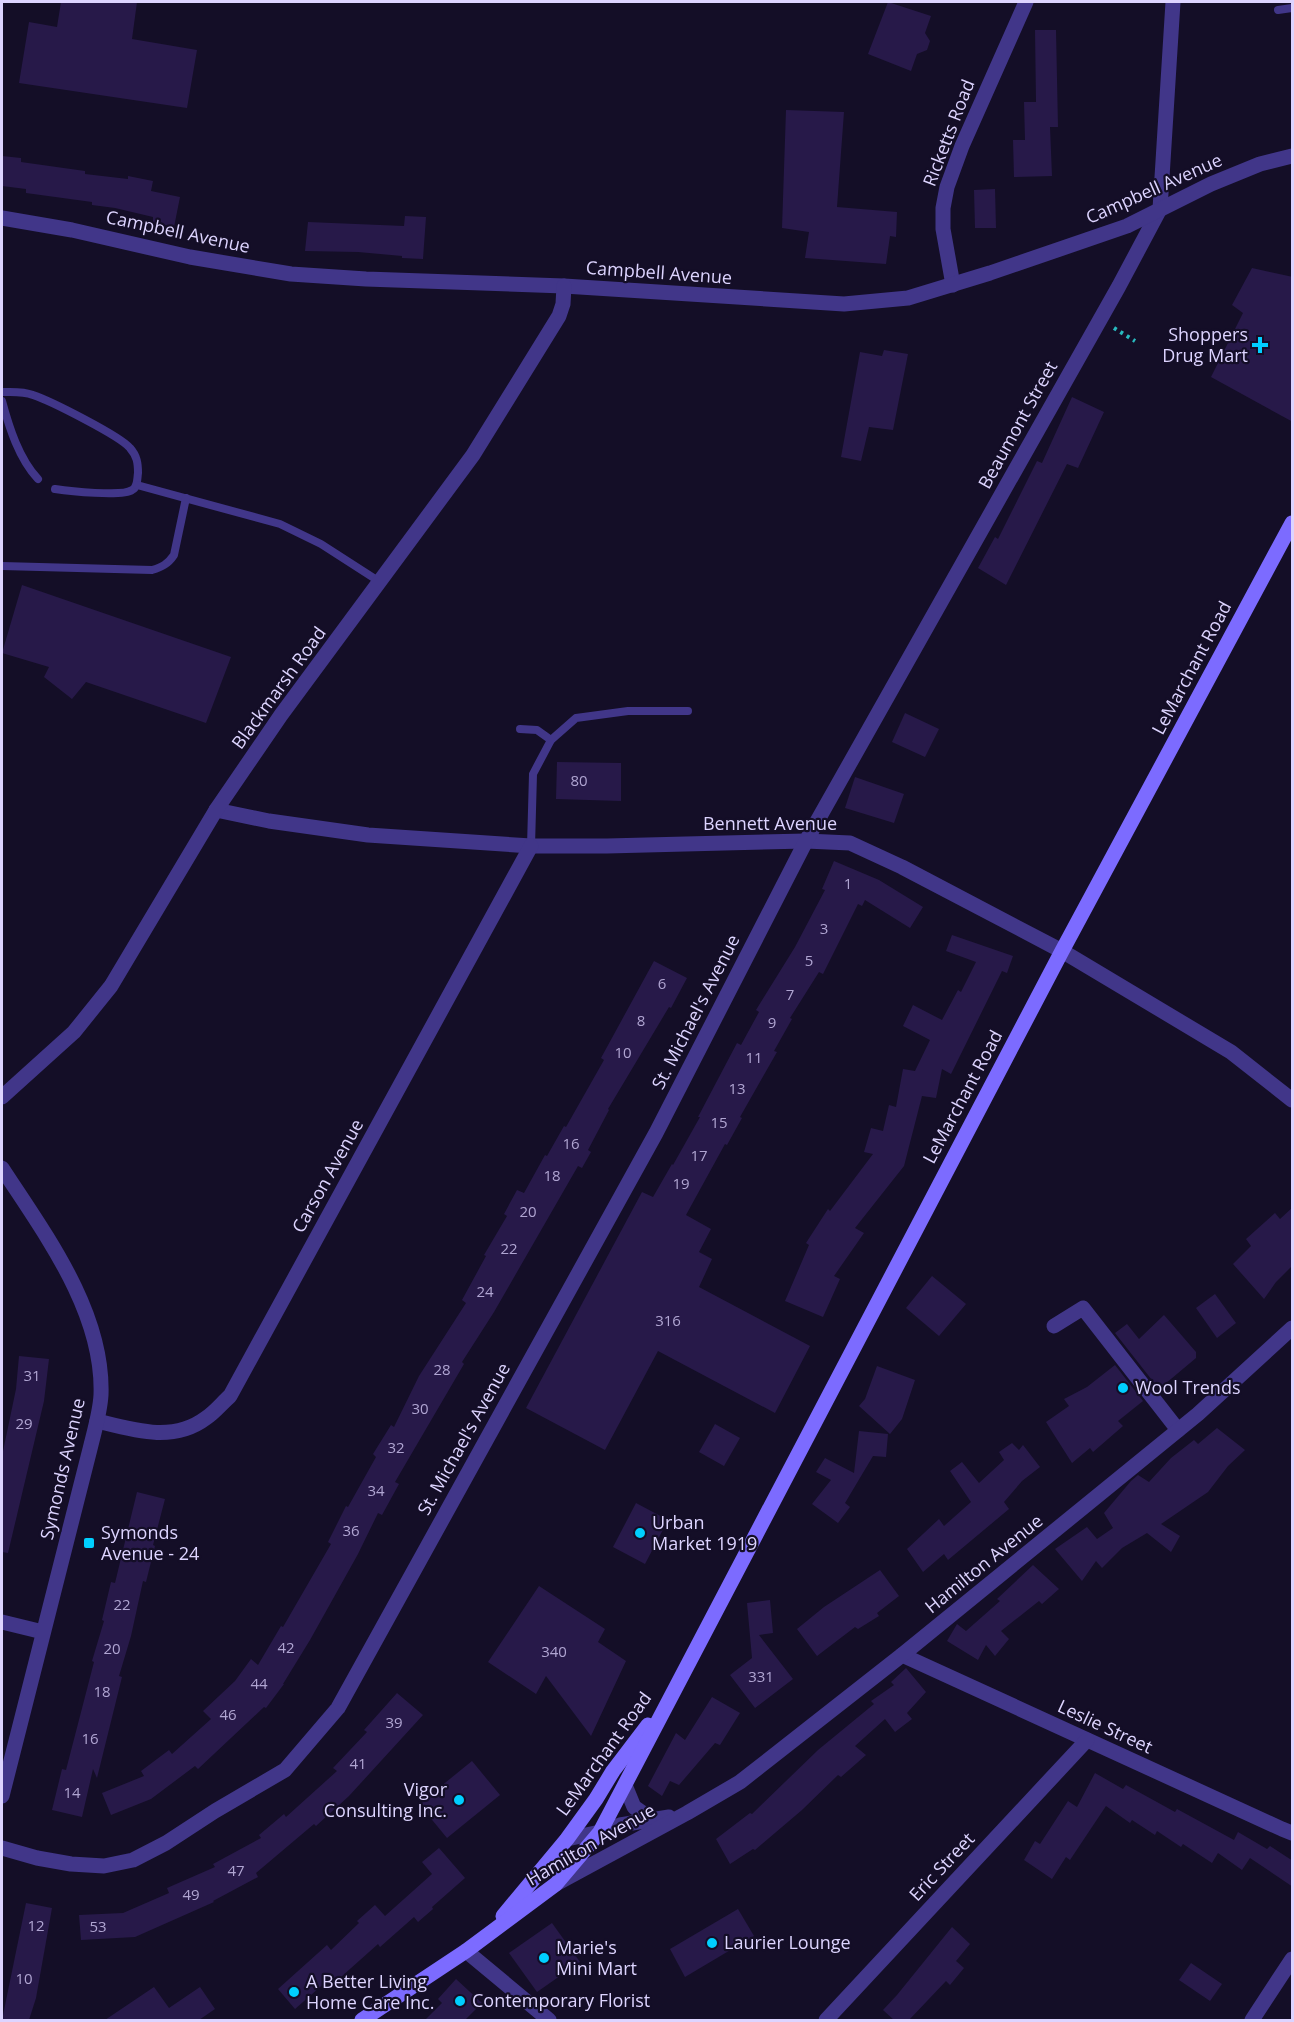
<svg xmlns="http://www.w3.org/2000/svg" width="1294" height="2022" font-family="'Open Sans',sans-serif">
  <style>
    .building { fill: #271949 }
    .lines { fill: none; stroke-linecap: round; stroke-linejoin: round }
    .path { stroke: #28babf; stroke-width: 4; stroke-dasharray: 3 4.5; stroke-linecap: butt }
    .service { stroke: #413689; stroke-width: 8 }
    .minor { stroke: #413689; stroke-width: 15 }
    .tertiary { stroke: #413689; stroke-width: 15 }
    .secondary { stroke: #7c6bff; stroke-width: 15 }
    .poi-dot { fill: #00cfff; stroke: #140e27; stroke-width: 2 }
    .labels { text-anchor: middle; stroke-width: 4.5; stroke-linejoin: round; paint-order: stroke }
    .number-label { font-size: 15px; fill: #b0a5d2 }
    .street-label { font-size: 18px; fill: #ddd4ff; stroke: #140e27 }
    .poi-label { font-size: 18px; fill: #ddd4ff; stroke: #140e27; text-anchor: start }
  </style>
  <rect width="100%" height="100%" fill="#140e27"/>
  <!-- building -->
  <g class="building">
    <polygon points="61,2 137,2 132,39 197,50 187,108 19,83 29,22 57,27"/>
    <polygon points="888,2 931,16 925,33 930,41 927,50 917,54 911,71 868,54"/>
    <polygon points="1035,30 1056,30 1058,127 1050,127 1052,176 1014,177 1013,140 1025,140 1024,102 1036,102"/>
    <polygon points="786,110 844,112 837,207 897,212 896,237 890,236 886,264 805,258 809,232 782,228"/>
    <polygon points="2,156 21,158 21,162 85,171 85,174 128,179 128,176 153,181 151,191 180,197 174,227 153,223 153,217 115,208 92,205 92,202 26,193 26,189 2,186"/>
    <polygon points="995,189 996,228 975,228 974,190"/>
    <polygon points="405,216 426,217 423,259 402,258 402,256 358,252 305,251 308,222 404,226"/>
    <polygon points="1252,268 1293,277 1293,422 1211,377 1243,313 1232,305"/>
    <polygon points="884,350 908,354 893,430 869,427 861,461 841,457 860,352 882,356"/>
    <polygon points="1072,397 1104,412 1078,468 1067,464 1006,585 978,568 995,537 998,539 1037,461 1042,463"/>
    <polygon points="22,585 231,657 206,723 86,682 72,699 44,677 49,667 2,653"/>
    <polygon points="905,713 939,729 925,757 892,742"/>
    <polygon points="557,762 621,763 621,801 556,799"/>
    <polygon points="855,777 904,794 894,823 845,808"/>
    <polygon points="834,861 879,880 923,907 910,928 865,900 862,906 858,904 823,974 819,972 790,1018 792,1019 774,1051 777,1052 740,1117 742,1118 727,1145 725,1144 686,1215 711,1229 699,1252 712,1259 699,1287 810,1346 775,1413 658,1351 605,1450 526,1408 642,1192 653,1197 672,1164 673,1165 700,1117 698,1117 737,1043 741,1045 759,1012 756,1010 795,947 825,890 822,889"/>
    <polygon points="952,935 1013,956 1007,973 1002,971 951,1074 942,1069 936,1098 922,1096 904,1166 855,1228 864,1233 834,1276 840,1279 823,1317 785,1301 809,1245 806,1243 828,1209 830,1211 873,1154 864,1152 871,1128 883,1131 889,1105 896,1107 903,1069 915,1071 930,1040 903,1026 913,1005 942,1020 958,990 961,992 976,962 946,951"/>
    <polygon points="654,961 687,978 671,1008 669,1007 608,1109 609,1110 588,1150 591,1152 582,1168 578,1166 494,1312 462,1362 464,1364 395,1482 399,1484 382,1515 378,1513 358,1554 310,1640 283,1684 284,1684 266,1708 264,1707 198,1769 195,1766 151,1799 111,1815 102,1793 144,1776 141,1771 169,1750 172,1754 211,1719 203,1711 235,1681 251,1659 258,1665 281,1626 283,1627 331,1544 328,1542 346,1506 348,1507 376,1457 373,1454 391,1425 394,1427 419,1376 466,1303 462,1300 486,1256 484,1255 507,1216 504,1214 517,1190 524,1193 545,1155 547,1156 564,1126 566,1127 604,1060 601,1058"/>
    <polygon points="1293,1207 1293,1265 1276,1282 1264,1299 1233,1264 1251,1246 1246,1239 1275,1213 1280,1219"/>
    <polygon points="932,1276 966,1304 939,1336 906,1308"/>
    <polygon points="1215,1294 1236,1323 1217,1338 1196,1308"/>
    <polygon points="1164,1315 1196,1352 1196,1358 1159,1389 1115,1333 1127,1324 1139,1339"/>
    <polygon points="19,1356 49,1359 44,1401 8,1553 2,1552 2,1456 16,1389"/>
    <polygon points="1115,1365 1143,1401 1118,1421 1123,1426 1093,1452 1090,1448 1072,1463 1046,1422 1069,1406 1064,1399 1087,1387"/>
    <polygon points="877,1366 915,1380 902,1419 890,1434 859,1406 865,1399"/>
    <polygon points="715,1424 740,1438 724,1466 699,1452"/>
    <polygon points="1217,1428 1245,1450 1228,1466 1208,1492 1161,1524 1180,1536 1171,1552 1147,1533 1122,1548 1102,1568 1096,1561 1082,1581 1055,1549 1087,1527 1097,1539 1113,1528 1104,1513 1131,1481 1138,1475 1149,1482 1171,1458 1194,1440 1198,1444"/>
    <polygon points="859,1431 888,1434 886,1457 873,1456 845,1503 850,1507 838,1523 812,1504 831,1480 816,1472 825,1458 854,1473"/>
    <polygon points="1012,1443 1019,1450 1023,1445 1040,1467 1022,1481 1004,1502 1009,1509 948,1560 944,1554 923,1572 907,1549 939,1519 944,1526 971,1502 950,1471 962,1462 979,1483 1004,1460 999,1452"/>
    <polygon points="137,1492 165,1499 153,1545 155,1546 146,1582 143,1581 131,1636 119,1676 122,1677 97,1778 93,1769 82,1817 52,1810 62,1769 66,1770 94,1662 92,1661 104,1621 102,1620 111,1582 115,1583"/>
    <polygon points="636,1503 668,1520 645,1564 613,1547"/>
    <polygon points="1033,1565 1059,1589 1042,1604 1039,1601 1001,1631 1009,1639 995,1656 986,1645 978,1660 947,1641 957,1624 966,1631 1000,1601 997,1599"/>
    <polygon points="880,1570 899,1596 877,1613 879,1616 858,1629 855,1627 817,1656 797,1629 824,1607"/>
    <polygon points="539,1586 605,1629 598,1642 626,1661 591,1736 546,1676 536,1694 488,1662"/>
    <polygon points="770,1600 773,1633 759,1635 793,1679 755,1708 730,1675 752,1658 747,1603"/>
    <polygon points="906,1668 926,1692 907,1713 912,1719 895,1732 885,1719 855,1746 866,1755 841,1777 838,1775 802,1810 755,1850 753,1849 730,1864 716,1839 750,1813 752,1814 818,1750 874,1704 871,1701 894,1685 891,1682"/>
    <polygon points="397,1693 423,1715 349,1796 316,1826 314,1824 256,1873 258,1877 213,1901 214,1902 135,1937 81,1940 79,1915 123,1913 169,1893 167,1888 215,1867 213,1864 261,1838 259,1835 284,1814 286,1817 337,1771 333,1768 367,1732 364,1730"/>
    <polygon points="712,1697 740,1713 720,1745 715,1743 679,1785 670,1781 662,1796 648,1786 676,1733 685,1740"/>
    <polygon points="472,1761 500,1795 447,1838 419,1804"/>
    <polygon points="1095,1773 1123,1789 1126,1785 1175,1812 1177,1809 1234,1840 1238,1832 1267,1849 1270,1846 1293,1861 1293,1887 1250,1858 1242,1870 1218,1853 1212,1863 1183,1844 1181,1847 1157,1831 1155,1835 1132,1820 1130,1823 1106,1806 1070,1860 1066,1857 1052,1879 1024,1860 1035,1841 1040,1844 1068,1801 1077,1807"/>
    <polygon points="439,1848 465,1878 432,1907 433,1909 418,1922 414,1917 380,1947 378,1944 332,1985 328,1980 295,2009 278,1989 327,1945 331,1950 359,1923 357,1921 375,1905 385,1916 432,1874 422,1862"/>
    <polygon points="26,1903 52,1908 36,1998 29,2020 2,2020"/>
    <polygon points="738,1909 754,1936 685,1977 670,1949"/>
    <polygon points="552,1923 580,1962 537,1992 509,1953"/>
    <polygon points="952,1927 970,1944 956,1961 964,1968 950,1985 946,1981 909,2020 894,2020 883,2010 897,1995"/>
    <polygon points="1191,1963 1222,1984 1210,2001 1179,1980"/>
    <polygon points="456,1979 482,2003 465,2020 425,2020 442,2003 438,1999"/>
    <polygon points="154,1987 169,2008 200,1987 215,2009 199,2020 105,2020"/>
  </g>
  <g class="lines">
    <!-- path -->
    <polyline class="path" points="1114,328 1135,341"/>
    <!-- service -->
    <g class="service">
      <polyline points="1278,10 1292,8"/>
      <path d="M2,392C12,392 23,391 33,395C51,401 120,436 130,448C137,456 138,463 138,473C137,479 138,487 132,490C123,497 68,491 55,489"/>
      <path d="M2,401C9,427 19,459 38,479"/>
      <polyline points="137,485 280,524 321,544 380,582"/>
      <path d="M2,566L152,570C162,567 168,564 174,555L186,498"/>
      <polyline points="520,729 537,730 551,740"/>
      <polyline points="531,846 533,774 551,740 576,718 628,711 688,711"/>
    </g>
    <!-- minor -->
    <g class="minor">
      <polyline points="953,285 943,229 943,208 947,187 962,146 1026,2"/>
      <polyline points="216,810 269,821 368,835 531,846 607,846 806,841 850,843 902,867 1062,951 1231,1052 1292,1100"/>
      <polyline points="1054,1326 1083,1308 1178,1430"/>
      <path d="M97,1421C133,1430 173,1443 206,1418C215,1412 222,1403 230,1396L531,846"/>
      <polyline points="2,1622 43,1632"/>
      <polyline points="902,1655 1282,1829 1292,1833"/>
      <polyline points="2,1848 37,1858 71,1864 104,1866 133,1860 166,1843 215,1811 285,1770 338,1708 656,1133 806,841 1119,286 1160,209 1173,2"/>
      <polyline points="466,1951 549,2020"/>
      <polyline points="826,2020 1087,1740"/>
      <polyline points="1252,2020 1292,1959"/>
    </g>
    <!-- tertiary -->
    <g class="tertiary">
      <polyline points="2,218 72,230 190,257 291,274 366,279 564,286 844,304 908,298 990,273 1127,226 1211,184 1260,164 1292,156"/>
      <polyline points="2,1097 74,1032 111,986 216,810 281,715 473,455 559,316 563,304 564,286"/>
      <path d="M2,1168C45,1234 104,1312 101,1395C100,1413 94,1432 90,1449L2,1796"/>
      <polyline points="625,1785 634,1807 654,1821"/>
      <polyline points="567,1839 600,1832 620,1825 669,1817"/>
      <polyline points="556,1884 687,1813 740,1782 902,1655 1198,1414 1292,1328"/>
    </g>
    <!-- secondary -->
    <g class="secondary">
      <polyline points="503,1916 567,1839 596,1799 613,1771 648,1725"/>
      <polyline points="362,2020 466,1951 556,1884 600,1832 1062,951 1292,523"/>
    </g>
  </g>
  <!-- markers -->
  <g class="poi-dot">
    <path d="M1257 336h6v6h6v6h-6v6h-6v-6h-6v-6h6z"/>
    <circle cx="1123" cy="1388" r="6"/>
    <circle cx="640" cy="1533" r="6"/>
    <rect x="83" y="1537" width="12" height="12" rx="3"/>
    <circle cx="459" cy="1800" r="6"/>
    <circle cx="712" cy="1943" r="6"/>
    <circle cx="544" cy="1958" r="6"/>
    <circle cx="294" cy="1992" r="6"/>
    <circle cx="460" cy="2001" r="6"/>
  </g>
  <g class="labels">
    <!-- number labels -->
    <g class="number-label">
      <text x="579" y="786">80</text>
      <text x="848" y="889">1</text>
      <text x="824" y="934">3</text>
      <text x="809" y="966">5</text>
      <text x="662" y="989">6</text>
      <text x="790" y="1000">7</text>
      <text x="641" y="1026">8</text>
      <text x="772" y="1028">9</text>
      <text x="623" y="1058">10</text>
      <text x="754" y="1063">11</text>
      <text x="737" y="1094">13</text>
      <text x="719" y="1128">15</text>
      <text x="571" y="1149">16</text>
      <text x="699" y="1161">17</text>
      <text x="552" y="1181">18</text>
      <text x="681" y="1189">19</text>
      <text x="528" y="1217">20</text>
      <text x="509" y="1254">22</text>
      <text x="485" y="1297">24</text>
      <text x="668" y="1326">316</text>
      <text x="442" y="1375">28</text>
      <text x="32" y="1381">31</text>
      <text x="420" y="1414">30</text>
      <text x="24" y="1429">29</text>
      <text x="396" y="1453">32</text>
      <text x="376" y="1496">34</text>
      <text x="351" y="1536">36</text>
      <text x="122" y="1610">22</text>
      <text x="286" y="1653">42</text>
      <text x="112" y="1654">20</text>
      <text x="554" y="1657">340</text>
      <text x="761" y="1682">331</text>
      <text x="259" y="1689">44</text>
      <text x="102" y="1697">18</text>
      <text x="228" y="1720">46</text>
      <text x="394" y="1728">39</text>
      <text x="90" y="1744">16</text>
      <text x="358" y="1769">41</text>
      <text x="72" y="1798">14</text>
      <text x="236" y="1876">47</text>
      <text x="191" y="1900">49</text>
      <text x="36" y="1931">12</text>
      <text x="98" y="1932">53</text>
      <text x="24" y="1984">10</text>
    </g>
    <!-- street labels -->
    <g class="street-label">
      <text transform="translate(949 133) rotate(-69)" y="6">Ricketts Road</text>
      <text transform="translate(1154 189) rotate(-24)" y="6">Campbell Avenue</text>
      <text transform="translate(178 232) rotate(12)" y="6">Campbell Avenue</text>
      <text transform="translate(659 273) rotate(4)" y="6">Campbell Avenue</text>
      <text transform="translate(1018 425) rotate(-61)" y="6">Beaumont Street</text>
      <text transform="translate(1192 668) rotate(-62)" y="6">LeMarchant Road</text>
      <text transform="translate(279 688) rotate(-54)" y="6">Blackmarsh Road</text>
      <text x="770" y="830">Bennett Avenue</text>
      <text transform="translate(696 1012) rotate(-63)" y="6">St. Michael's Avenue</text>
      <text transform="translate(963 1097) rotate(-62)" y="6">LeMarchant Road</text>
      <text transform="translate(328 1176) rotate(-61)" y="6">Carson Avenue</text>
      <text transform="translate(464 1439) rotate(-61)" y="6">St. Michael's Avenue</text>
      <text transform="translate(63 1469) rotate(-77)" y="6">Symonds Avenue</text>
      <text transform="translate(984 1564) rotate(-39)" y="6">Hamilton Avenue</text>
      <text transform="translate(1105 1727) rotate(25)" y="6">Leslie Street</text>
      <text transform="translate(604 1754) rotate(-54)" y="6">LeMarchant Road</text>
      <text transform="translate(591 1845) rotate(-30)" y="6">Hamilton Avenue</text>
      <text transform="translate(942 1867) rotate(-47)" y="6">Eric Street</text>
    </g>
    <!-- poi labels -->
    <g class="poi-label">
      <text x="1248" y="341" text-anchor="end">Shoppers<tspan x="1248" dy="21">Drug Mart</tspan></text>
      <text x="1135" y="1394">Wool Trends</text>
      <text x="652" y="1529">Urban<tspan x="652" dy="21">Market 1919</tspan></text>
      <text x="101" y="1539">Symonds<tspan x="101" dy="21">Avenue - 24</tspan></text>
      <text x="447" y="1796" text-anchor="end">Vigor<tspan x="447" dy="21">Consulting Inc.</tspan></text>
      <text x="724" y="1949">Laurier Lounge</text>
      <text x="556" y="1954">Marie's<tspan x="556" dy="21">Mini Mart</tspan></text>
      <text x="306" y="1988">A Better Living<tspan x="306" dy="21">Home Care Inc.</tspan></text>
      <text x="472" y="2007">Contemporary Florist</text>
    </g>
  </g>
  <!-- border -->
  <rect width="1294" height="2022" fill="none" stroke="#ddd4ff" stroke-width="6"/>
</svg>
